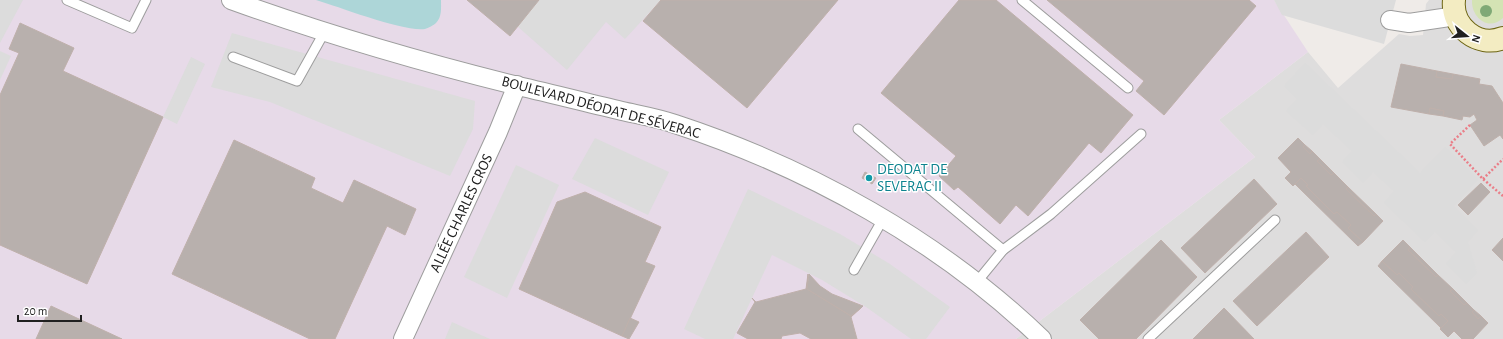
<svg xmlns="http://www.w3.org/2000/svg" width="1503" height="339" font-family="'Alegreya Sans',sans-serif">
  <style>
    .residential { fill: #dedddd }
    .industrial { fill: #e7dae8 }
    .grass { fill: #d4e3b4 }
    .parking { fill: #dcdcdc }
    .water { fill: #add6d8 }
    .building { fill: #b8b0ad; stroke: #bfb0ab }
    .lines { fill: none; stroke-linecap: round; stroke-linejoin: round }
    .lane-casing { stroke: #9d9d9d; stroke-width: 11 }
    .street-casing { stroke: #9d9d9d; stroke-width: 20 }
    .secondary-casing { stroke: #6c6412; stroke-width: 24 }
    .path { stroke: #ea7e88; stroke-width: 2.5; stroke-dasharray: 2 2; stroke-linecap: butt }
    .lane { stroke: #fff; stroke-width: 9 }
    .street { stroke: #fff; stroke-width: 18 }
    .secondary { stroke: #f3ecc2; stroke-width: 22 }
    .tree { fill: #7fa976 }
    .culture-dot { fill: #0f9aa8; stroke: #fff; stroke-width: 1.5 }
    .labels { text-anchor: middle; stroke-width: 3; stroke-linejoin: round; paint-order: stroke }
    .street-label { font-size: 15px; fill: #202020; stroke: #fff }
    .culture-label { font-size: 15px; fill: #0d838f; stroke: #fff; text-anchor: start }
  </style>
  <rect width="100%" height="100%" fill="#efebe8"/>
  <!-- residential -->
  <polygon class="residential" points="1429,0 1503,0 1503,339 1016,339 1255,157 1219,120 1308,52 1338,88 1399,34 1410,36 1423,35 1426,4"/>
  <!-- industrial -->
  <polygon class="industrial" points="0,0 1274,0 1308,52 1219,120 1255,157 1016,339 0,339"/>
  <!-- grass -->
  <path class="grass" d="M1472,0H1503V18C1488,32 1471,17 1472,0Z"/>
  <!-- parking -->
  <g class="parking">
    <polygon points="0,0 23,0 0,43"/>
    <polygon points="539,0 661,0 625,39 606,22 567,70 517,26"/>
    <polygon points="1274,0 1396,0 1384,44 1282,15"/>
    <polygon points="232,33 475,101 473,129 450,176 270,102 211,87"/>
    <polygon points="0,51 11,56 0,80"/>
    <polygon points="191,57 205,64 177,124 163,117"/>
    <polygon points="1305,63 1420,173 1445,147 1478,179 1454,206 1478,230 1468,242 1477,273 1466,284 1446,264 1456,252 1435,232 1425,242 1384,203 1394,191 1373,172 1363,183 1342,162 1352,151 1323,124 1313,135 1286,111 1297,99 1284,86"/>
    <polygon points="595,138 669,172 648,215 572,179"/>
    <polygon points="516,165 559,185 507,298 464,277"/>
    <polygon points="748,189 840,234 890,264 950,307 926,339 911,339 866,307 822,280 772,255 733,339 705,339 684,329"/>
    <polygon points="452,322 490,339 445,339"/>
  </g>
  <!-- water -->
  <path class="water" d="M316,0H441C441,8 442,17 436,23C434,25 428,28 425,29C403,32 340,7 316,0Z"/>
  <!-- building -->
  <g class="building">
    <polygon points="467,0 539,0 510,36"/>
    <polygon points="661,0 838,0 747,108 643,21"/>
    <polygon points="959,0 996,0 1133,115 1101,153 1089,143 1028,216 1016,205 1000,224 958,187 954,190 939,176 956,156 881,93"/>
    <polygon points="1047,0 1249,0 1256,6 1164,115 1136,91 1144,81"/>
    <polygon points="20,23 74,48 63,71 163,117 87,284 0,245 0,95 19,53 9,49"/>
    <polygon points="1401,64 1437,71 1436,77 1452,79 1453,74 1480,79 1479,84 1492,86 1503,103 1503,139 1500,135 1484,146 1470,125 1477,120 1474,114 1470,117 1463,116 1462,120 1443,116 1444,111 1430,108 1429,114 1391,107"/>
    <polygon points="1437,71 1453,74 1452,79 1436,77"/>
    <polygon points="1430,108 1444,111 1443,116 1429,114"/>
    <polygon points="1298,138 1305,145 1303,147 1310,154 1312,151 1320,159 1317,161 1331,175 1334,173 1348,187 1346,189 1374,216 1376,214 1383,221 1363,242 1348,228 1351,225 1337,212 1334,214 1306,186 1308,185 1301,178 1293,186 1285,178 1291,172 1278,158"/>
    <polygon points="234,140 315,178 311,188 343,203 354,180 416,209 405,235 387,226 335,339 310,339 172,274"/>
    <polygon points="1305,145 1312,151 1310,154 1303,147"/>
    <polygon points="1320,159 1334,173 1331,175 1317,161"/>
    <polygon points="865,172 876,178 872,184 862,178"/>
    <polygon points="1301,178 1308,185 1306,186 1334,214 1337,212 1351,225 1348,228 1363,242 1358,246 1295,184"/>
    <polygon points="1254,179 1277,204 1205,273 1181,248"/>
    <polygon points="1481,183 1490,192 1468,215 1458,205"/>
    <polygon points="1348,187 1376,214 1374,216 1346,189"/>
    <polygon points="585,192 661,227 645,262 655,266 622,336 519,289 557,202"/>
    <polygon points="1306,232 1329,257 1257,326 1233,301"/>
    <polygon points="1503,238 1503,261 1492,250"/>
    <polygon points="1161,240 1197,277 1136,339 1099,339 1080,320"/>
    <polygon points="1403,240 1410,247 1408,250 1436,277 1438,275 1453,289 1450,291 1464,305 1467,303 1474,310 1472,312 1478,319 1481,316 1488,323 1473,339 1462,339 1454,331 1448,337 1440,329 1448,321 1441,314 1439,316 1411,289 1413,287 1399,273 1397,275 1382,261"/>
    <polygon points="1410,247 1438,275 1436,277 1408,250"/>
    <polygon points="1382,261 1397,275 1399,273 1413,287 1411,289 1439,316 1441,314 1448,321 1441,328 1378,266"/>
    <polygon points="808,274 807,289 851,316 863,306 851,317 857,339 811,339 800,333 782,336 781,339 748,339 737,333 755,302 752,298 756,302 806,289"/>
    <polygon points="809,274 820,286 832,294 863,306 851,316 807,289"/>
    <polygon points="1453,289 1467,303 1464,305 1450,291"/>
    <polygon points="51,306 122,339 36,339"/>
    <polygon points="1224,308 1254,339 1193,339"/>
    <polygon points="1474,310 1481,316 1478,319 1472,312"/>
    <polygon points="630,318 639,322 629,339 622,336"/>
  </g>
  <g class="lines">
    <defs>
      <g id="lane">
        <polyline points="67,0 132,28 146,0"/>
        <polyline points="1022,0 1128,88"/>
        <polyline points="233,57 297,81 325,31"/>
        <polyline points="858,129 1003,250"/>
        <polyline points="854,270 883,219"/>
        <polyline points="976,283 1003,250 1051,214 1141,134"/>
        <polyline points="1148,339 1275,220"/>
      </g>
      <g id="street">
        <path d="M231,0C325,34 421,62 518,86C553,94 588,103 622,111C640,115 658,118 675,124C809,168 939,240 1042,339"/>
        <polyline points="1390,20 1409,23 1456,16"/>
        <polyline points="403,339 498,132 517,85"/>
      </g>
      <path id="secondary" d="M1454,0C1451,27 1478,48 1503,38"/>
    </defs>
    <!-- lane casing -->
    <use href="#lane" class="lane-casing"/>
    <!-- street casing -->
    <use href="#street" class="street-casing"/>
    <!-- secondary casing -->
    <use href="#secondary" class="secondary-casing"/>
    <!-- path -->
    <g class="path">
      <polyline points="1470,125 1450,144 1483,179 1503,196"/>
      <polyline points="1483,179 1503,159"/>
    </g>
    <!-- lane -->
    <use href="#lane" class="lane"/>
    <!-- street -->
    <use href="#street" class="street"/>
    <!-- secondary -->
    <use href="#secondary" class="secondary"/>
  </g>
  <!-- trees -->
  <circle class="tree" cx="1486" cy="11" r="6"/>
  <!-- markers -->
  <circle class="culture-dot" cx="869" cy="178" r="4"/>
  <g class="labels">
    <!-- street labels -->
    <g class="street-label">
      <text transform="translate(601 107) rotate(15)" y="5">BOULEVARD DÉODAT DE SÉVERAC</text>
      <text transform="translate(461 213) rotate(-65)" y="5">ALLÉE CHARLES CROS</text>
    </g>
    <!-- culture labels -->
    <g class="culture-label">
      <text x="877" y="174">DEODAT DE<tspan x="877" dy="17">SEVERAC II</tspan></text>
    </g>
  </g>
  <!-- north arrow -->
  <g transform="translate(1467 36) rotate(107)" stroke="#ffffff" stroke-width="3" paint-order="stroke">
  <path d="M0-3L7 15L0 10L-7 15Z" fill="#202020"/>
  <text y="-6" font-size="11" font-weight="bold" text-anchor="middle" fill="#202020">N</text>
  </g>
  <!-- scale -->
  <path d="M18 315v6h63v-6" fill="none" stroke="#202020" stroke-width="2"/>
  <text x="24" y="315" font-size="12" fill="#202020" stroke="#ffffff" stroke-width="3" paint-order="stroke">20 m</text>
</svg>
